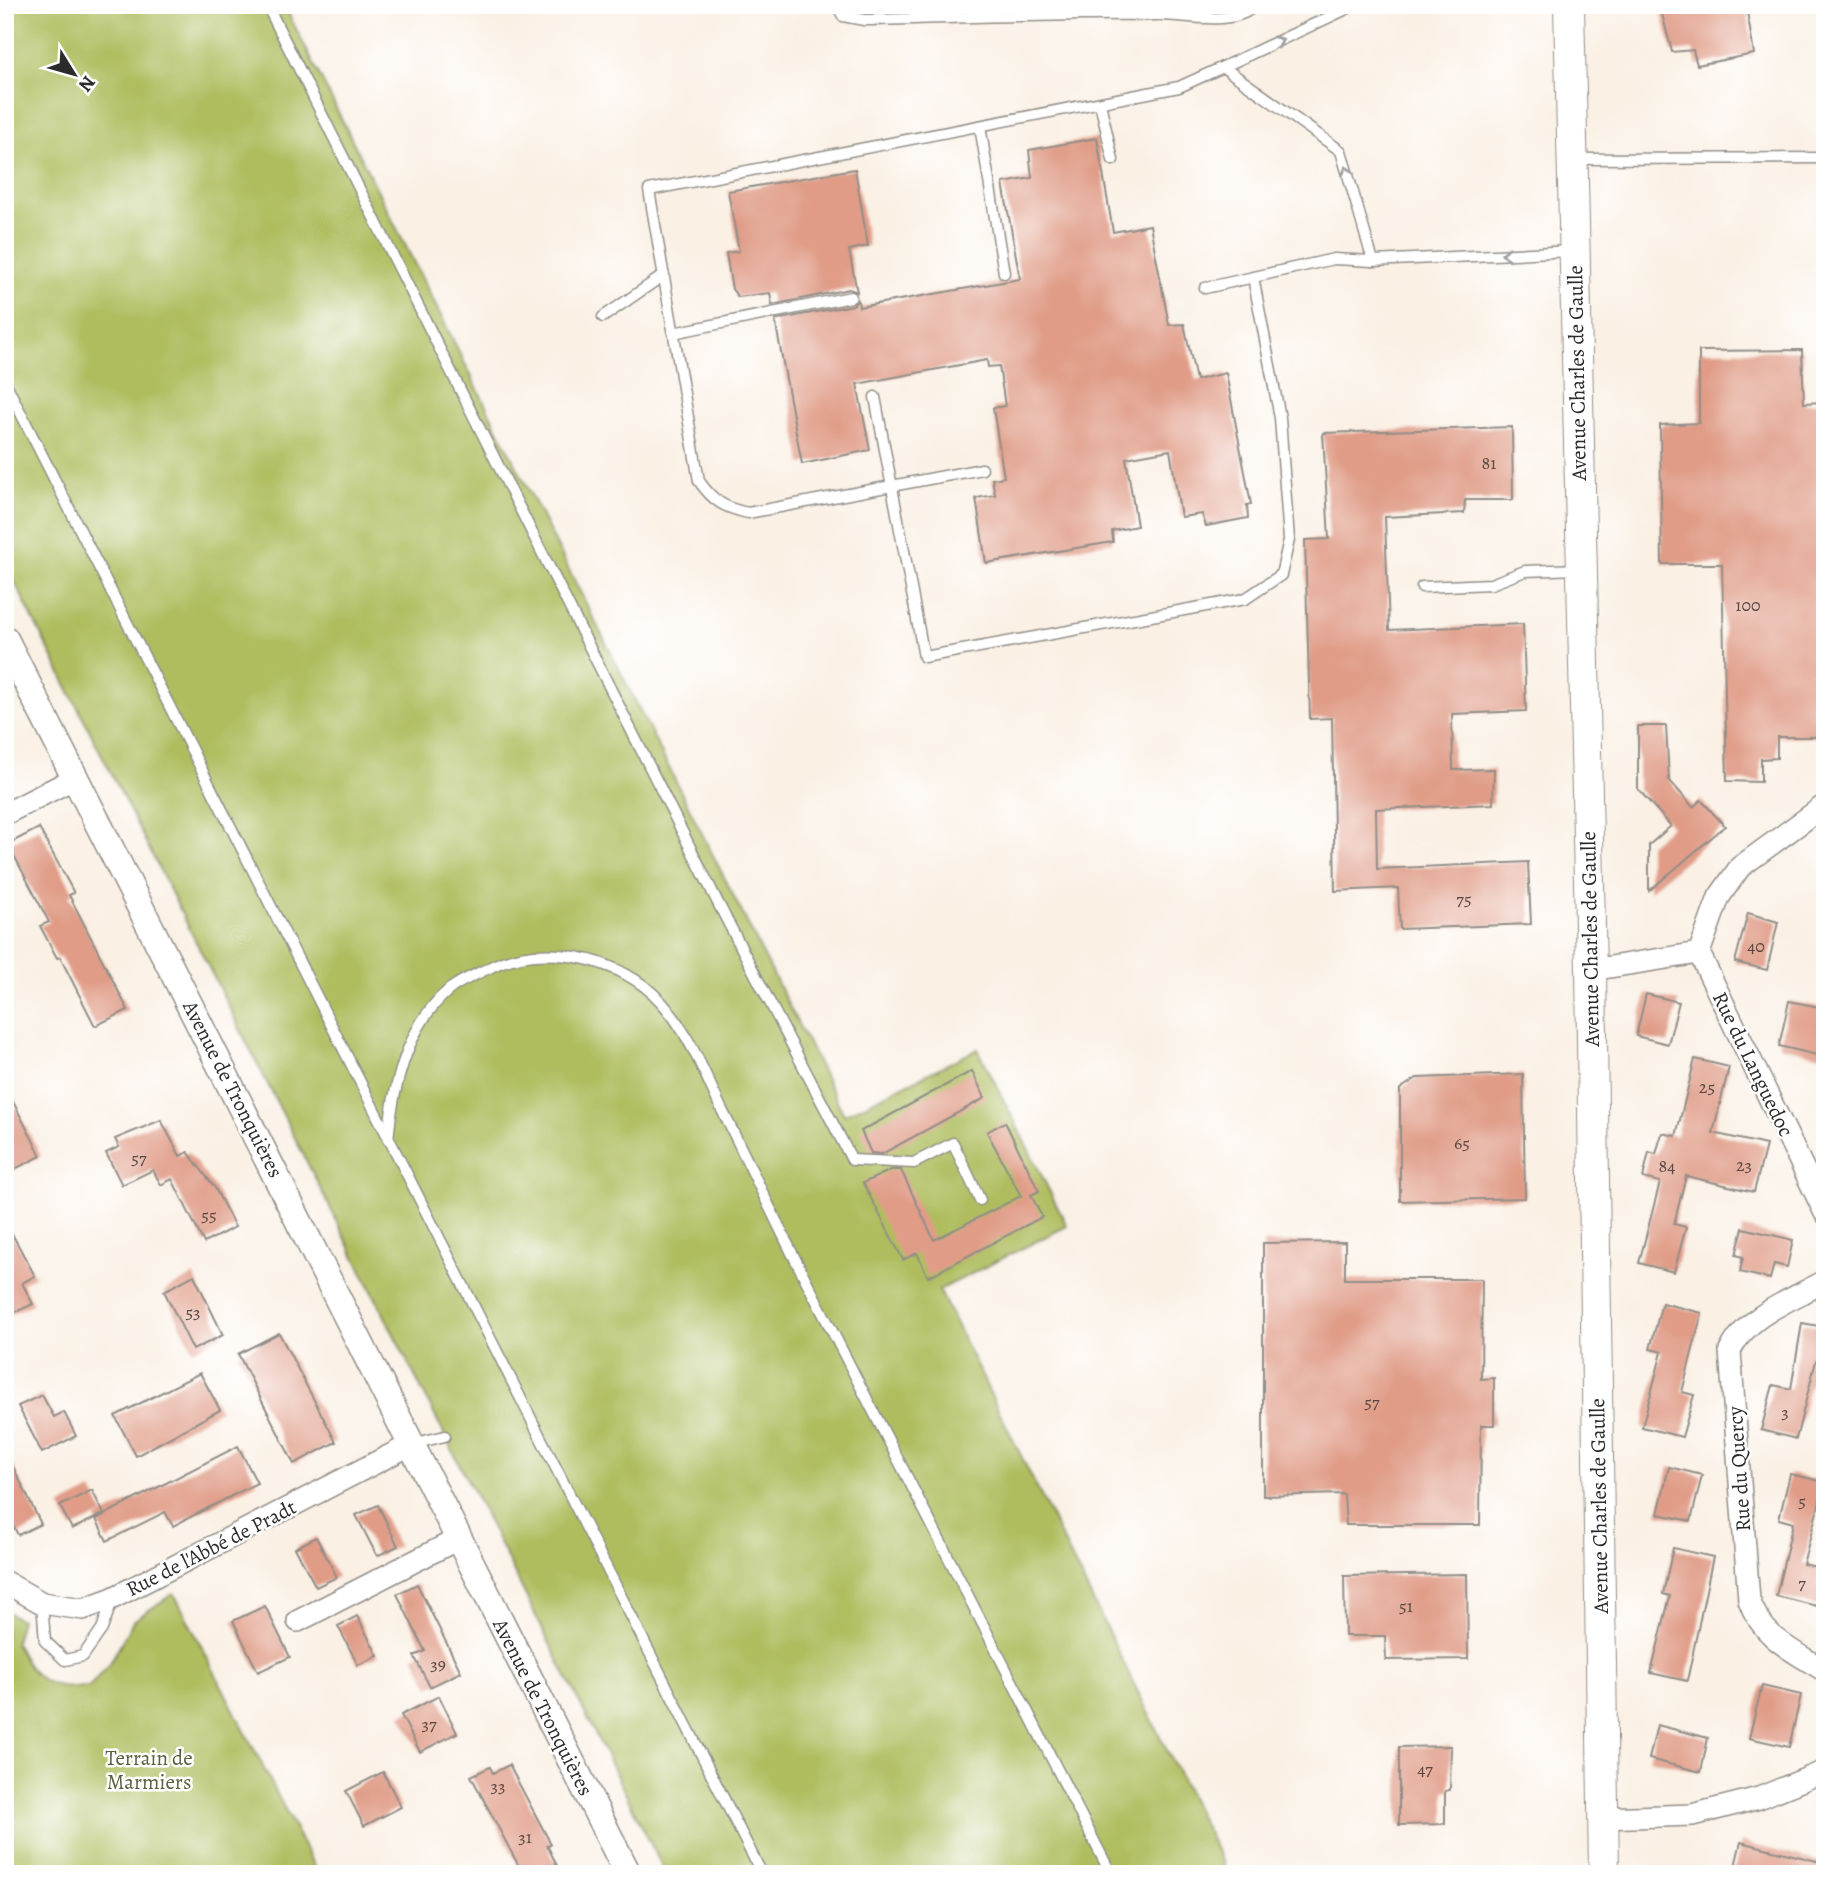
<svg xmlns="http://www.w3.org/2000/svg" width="1830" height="1879" font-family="Alegreya,serif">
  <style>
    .green { fill: #afbd5f; stroke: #6d7445; stroke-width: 2 }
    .building { fill: #e09c87 }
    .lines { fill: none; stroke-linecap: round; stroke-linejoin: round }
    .service-casing { stroke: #928e88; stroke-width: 13 }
    .minor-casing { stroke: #928e88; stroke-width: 24 }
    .tertiary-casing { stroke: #928e88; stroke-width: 29 }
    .secondary-casing { stroke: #928e88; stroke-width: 32 }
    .service { stroke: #fff; stroke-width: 10 }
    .minor { stroke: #fff; stroke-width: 21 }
    .tertiary { stroke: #fff; stroke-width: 26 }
    .secondary { stroke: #fff; stroke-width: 30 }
    .oneway { stroke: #a0a0a0 }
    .labels { text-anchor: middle; stroke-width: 5; stroke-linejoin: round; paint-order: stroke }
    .number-label { font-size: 18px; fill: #584742 }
    .street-label { font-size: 21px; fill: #2b2b2b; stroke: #fff }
    .park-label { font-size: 21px; fill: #595e3d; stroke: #fff }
  </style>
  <rect width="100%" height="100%" fill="#fff"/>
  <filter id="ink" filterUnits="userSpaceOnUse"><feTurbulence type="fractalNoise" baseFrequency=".0143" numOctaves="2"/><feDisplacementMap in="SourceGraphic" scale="14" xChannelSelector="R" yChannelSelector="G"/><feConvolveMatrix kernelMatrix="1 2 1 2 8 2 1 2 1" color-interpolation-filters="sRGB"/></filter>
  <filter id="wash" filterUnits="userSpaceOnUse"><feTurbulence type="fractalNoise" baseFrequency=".00686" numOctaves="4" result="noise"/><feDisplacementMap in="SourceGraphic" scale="28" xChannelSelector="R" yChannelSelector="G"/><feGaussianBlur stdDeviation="1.57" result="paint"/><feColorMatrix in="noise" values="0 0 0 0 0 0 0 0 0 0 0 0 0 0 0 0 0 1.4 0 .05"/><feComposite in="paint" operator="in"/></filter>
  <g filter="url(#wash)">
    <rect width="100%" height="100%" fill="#faf0e4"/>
    <!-- green -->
    <g class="green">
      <polygon points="5,5 284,5 844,1115 978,1049 1067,1226 939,1290 1228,1874 666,1874 5,563"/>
      <path d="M174,1593L318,1874H5V1611L21,1620L15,1642C33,1681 46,1689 89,1687L109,1665L133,1621Z"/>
    </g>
    <g id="blocks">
      <!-- building -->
      <g class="building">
        <polygon points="1668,5 1746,5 1754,54 1697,65 1693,50 1672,52 1662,14"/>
        <polygon points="1097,138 1113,232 1150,225 1169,325 1184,324 1196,380 1226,373 1251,504 1247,505 1248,518 1206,526 1202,514 1181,517 1170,450 1126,458 1137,526 1112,531 1113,542 986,563 976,498 995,495 992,479 1004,477 993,408 1005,406 999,366 988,367 987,360 857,384 870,450 802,464 775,320 853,305 858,300 859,307 1020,279 1003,183 1032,178 1029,150"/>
        <polygon points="855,169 868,246 849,250 857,292 849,289 772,305 770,293 738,297 732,289 726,253 739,251 728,191"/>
        <polygon points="1802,350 1804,403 1825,402 1825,737 1777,737 1777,758 1761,759 1761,782 1727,781 1722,564 1662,564 1660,425 1699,423 1699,351"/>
        <polygon points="1512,427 1513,500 1465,500 1464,513 1385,517 1389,630 1523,624 1526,711 1452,714 1453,770 1494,769 1493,804 1376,809 1377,869 1528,862 1531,924 1400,929 1398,888 1335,891 1332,718 1310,719 1305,540 1329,539 1323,433"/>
        <polygon points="1638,726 1666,726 1669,780 1693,807 1701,800 1725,826 1649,891 1649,845 1671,826 1638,789"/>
        <polygon points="39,828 74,893 69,895 128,1010 95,1026 60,957 57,958 40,926 49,922 8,844"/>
        <polygon points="1748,913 1778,922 1767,970 1735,962"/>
        <polygon points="1646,994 1679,1002 1668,1044 1636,1036"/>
        <polygon points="1789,1001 1825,1008 1825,1057 1779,1046"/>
        <polygon points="1695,1059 1729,1067 1713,1133 1766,1145 1754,1192 1686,1176 1674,1224 1686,1227 1674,1272 1639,1263 1660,1182 1643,1178 1649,1152 1656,1154 1662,1133 1676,1136"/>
        <polygon points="972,1071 985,1098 882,1154 871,1153 861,1131"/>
        <polygon points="1523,1074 1525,1198 1400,1201 1400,1089 1417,1078"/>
        <polygon points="5,1086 41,1156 5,1174"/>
        <polygon points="161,1120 180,1156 188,1152 215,1188 235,1227 204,1243 172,1179 161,1185 153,1170 122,1185 106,1153 119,1147 115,1139"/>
        <polygon points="1005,1122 1039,1191 1031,1195 1042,1217 928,1277 917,1253 903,1260 863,1183 891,1170 901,1170 934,1240 1021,1196 987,1132"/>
        <polygon points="5,1221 35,1276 22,1283 33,1304 5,1317"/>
        <polygon points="1743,1228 1793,1240 1787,1267 1774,1264 1770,1279 1740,1272 1743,1257 1736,1255"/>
        <polygon points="1345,1242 1345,1279 1482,1279 1481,1379 1494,1378 1494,1425 1481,1425 1480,1525 1346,1525 1344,1494 1263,1496 1263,1243"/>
        <polygon points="194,1275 223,1335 193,1350 164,1291"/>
        <polygon points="1662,1303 1702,1313 1682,1392 1694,1395 1682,1437 1642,1427 1662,1352 1650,1349"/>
        <polygon points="1802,1323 1825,1327 1825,1363 1816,1361 1796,1439 1761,1430 1773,1385 1791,1389"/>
        <polygon points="279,1333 336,1442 294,1464 238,1354"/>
        <polygon points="200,1373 220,1410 136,1456 115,1416"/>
        <polygon points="42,1395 54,1417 64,1412 76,1436 42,1453 18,1406"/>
        <polygon points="238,1446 257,1483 173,1526 165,1512 107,1541 96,1519"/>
        <polygon points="5,1450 41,1524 18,1535 5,1510"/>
        <polygon points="1669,1467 1702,1475 1691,1521 1658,1514"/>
        <polygon points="1790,1474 1825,1482 1803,1564 1825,1569 1825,1608 1776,1596 1793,1523 1779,1519"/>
        <polygon points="92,1490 104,1514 72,1529 60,1506"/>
        <polygon points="378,1505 398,1546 377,1556 356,1515"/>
        <polygon points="316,1537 337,1577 316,1587 295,1548"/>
        <polygon points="1673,1548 1713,1557 1687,1681 1651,1673 1670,1596 1663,1594"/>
        <polygon points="1467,1574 1468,1659 1386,1660 1385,1636 1345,1636 1344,1576"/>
        <polygon points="417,1584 461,1672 430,1687 414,1656 425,1651 397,1594"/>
        <polygon points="265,1606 290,1657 258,1672 233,1621"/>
        <polygon points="357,1616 378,1656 358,1665 338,1626"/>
        <polygon points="1762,1686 1801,1695 1789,1747 1749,1738"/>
        <polygon points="439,1696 457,1733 420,1752 401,1715"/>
        <polygon points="1657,1725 1708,1738 1701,1772 1649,1759"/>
        <polygon points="1451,1746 1450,1790 1445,1791 1445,1824 1399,1825 1399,1747"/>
        <polygon points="509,1765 551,1844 547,1845 561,1874 523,1874 471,1776 490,1767 493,1773"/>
        <polygon points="383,1772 401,1807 364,1826 346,1791"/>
        <polygon points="1741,1842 1825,1863 1825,1874 1733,1874"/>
      </g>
    </g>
  </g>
  <g filter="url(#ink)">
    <use href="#blocks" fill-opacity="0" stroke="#928e88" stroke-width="2"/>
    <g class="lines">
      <defs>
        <g id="service">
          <polyline points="267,5 718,903 852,1160 914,1163 953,1143 980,1200"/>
          <path d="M837,5L843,16L864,20C964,18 1063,13 1163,15C1188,16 1237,26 1255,5"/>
          <polyline points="1355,5 1223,67 1341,151 1373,261 1572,251"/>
          <polyline points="1100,103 1113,160"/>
          <polyline points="980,126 1004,273"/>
          <polyline points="1575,159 1825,158"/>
          <polyline points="1205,288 1334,259 1373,261"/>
          <polyline points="603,317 664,275"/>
          <polyline points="673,333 851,297"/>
          <path d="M5,382C257,879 512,1375 762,1874"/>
          <polyline points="875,397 924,657 1245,599 1281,575 1289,540 1280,418 1253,277"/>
          <path d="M982,469L748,513C724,508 713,501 699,481L649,190L1179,87L1223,67"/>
          <polyline points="1422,587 1491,584 1525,571 1579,569"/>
          <path d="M388,1139C393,1087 407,1024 450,989C460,981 475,975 487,969C534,943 601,954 644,986C682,1015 701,1066 721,1108C745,1155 767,1203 791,1251C896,1459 1004,1666 1111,1874"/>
          <polyline points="412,1444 445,1436"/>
          <polyline points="42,1603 45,1641 65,1660 83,1656 102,1629 113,1598"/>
        </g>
        <g id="minor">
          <polyline points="5,814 75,778"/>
          <polyline points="1699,953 1719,897 1740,867 1825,805"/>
          <polyline points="1591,970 1699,953 1825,1213"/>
          <path d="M1825,1281C1791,1300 1747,1315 1730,1351L1749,1600C1763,1639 1792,1650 1825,1671"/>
          <polyline points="5,1582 42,1603 83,1609 113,1598 412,1444"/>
          <polyline points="298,1621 458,1539"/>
          <polyline points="1603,1818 1692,1815 1759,1798 1825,1771"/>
        </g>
        <polyline id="tertiary" points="5,639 628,1874"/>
        <polyline id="secondary" points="1569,5 1591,970 1604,1874"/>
      </defs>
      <!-- service casing -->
      <use href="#service" class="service-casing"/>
      <!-- minor casing -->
      <use href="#minor" class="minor-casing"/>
      <!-- tertiary casing -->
      <use href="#tertiary" class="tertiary-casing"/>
      <!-- secondary casing -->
      <use href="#secondary" class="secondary-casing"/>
      <!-- service -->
      <use href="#service" class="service"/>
      <!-- minor -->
      <use href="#minor" class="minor"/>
      <!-- tertiary -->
      <use href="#tertiary" class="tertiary"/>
      <!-- secondary -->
      <use href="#secondary" class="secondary"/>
    </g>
    <!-- one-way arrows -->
    <defs><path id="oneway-chevron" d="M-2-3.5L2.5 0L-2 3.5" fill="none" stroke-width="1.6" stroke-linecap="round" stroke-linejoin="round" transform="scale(1.75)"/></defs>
    <g class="oneway">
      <use href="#oneway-chevron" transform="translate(1279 41) rotate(-25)"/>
      <use href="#oneway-chevron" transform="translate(1347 171) rotate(-106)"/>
      <use href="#oneway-chevron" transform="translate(1506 254) rotate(177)"/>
    </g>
  </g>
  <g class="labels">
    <!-- number labels -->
    <g class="number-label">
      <text x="1489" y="469">81</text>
      <text x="1748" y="611">100</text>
      <text x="1464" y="905">75</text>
      <text x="1756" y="952">40</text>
      <text x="1707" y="1093">25</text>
      <text x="1462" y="1149">65</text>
      <text x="139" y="1164">57</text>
      <text x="1744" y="1171">23</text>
      <text x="1667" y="1172">84</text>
      <text x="209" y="1221">55</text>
      <text x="193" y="1318">53</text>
      <text x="1372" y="1408">57</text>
      <text x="1785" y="1418">3</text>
      <text x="1802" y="1507">5</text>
      <text x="1802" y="1589">7</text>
      <text x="1406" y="1612">51</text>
      <text x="438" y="1670">39</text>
      <text x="429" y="1730">37</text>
      <text x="1425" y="1775">47</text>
      <text x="498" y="1792">33</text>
      <text x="525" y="1843">31</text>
    </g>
    <!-- street labels -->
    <g class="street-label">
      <text transform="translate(1577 373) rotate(-91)" y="7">Avenue Charles de Gaulle</text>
      <text transform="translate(1590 939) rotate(-91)" y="7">Avenue Charles de Gaulle</text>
      <text transform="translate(1753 1064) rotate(64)" y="7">Rue du Languedoc</text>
      <text transform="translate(233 1089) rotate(63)" y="7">Avenue de Tronquières</text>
      <text transform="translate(1739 1469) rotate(-94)" y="7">Rue du Quercy</text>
      <text transform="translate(1599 1506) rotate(-91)" y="7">Avenue Charles de Gaulle</text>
      <text transform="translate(211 1548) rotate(-27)" y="7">Rue de l'Abbé de Pradt</text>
      <text transform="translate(543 1707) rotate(63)" y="7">Avenue de Tronquières</text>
    </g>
    <!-- park labels -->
    <g class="park-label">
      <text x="149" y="1765">Terrain de<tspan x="149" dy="24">Marmiers</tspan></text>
    </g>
  </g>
  <!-- margin -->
  <rect width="1830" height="1879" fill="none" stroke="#fff" stroke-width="28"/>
  <!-- north arrow -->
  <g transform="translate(74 74) rotate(127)" stroke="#ffffff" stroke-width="5" paint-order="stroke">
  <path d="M0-5L12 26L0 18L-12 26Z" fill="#2b2b2b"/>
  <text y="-10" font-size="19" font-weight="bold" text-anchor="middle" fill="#2b2b2b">N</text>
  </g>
</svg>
